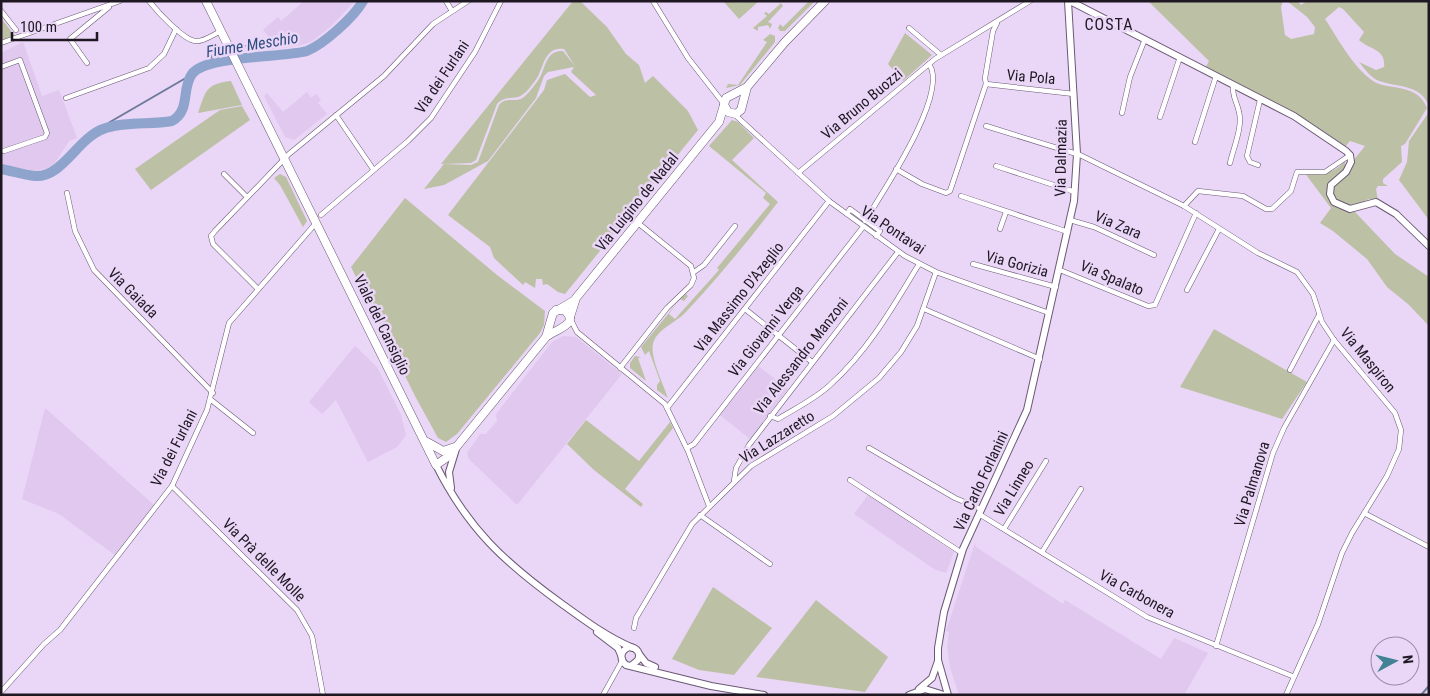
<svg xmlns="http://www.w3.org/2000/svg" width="1430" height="696" font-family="'Roboto Condensed',sans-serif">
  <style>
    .built { fill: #e0c8ee }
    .green { fill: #bcc1a5 }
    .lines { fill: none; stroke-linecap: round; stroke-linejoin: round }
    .stream { stroke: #6d7a99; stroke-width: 2 }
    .river { stroke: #8ea4cc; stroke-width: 10 }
    .street-casing { stroke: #6a5974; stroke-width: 5.5 }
    .secondary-casing { stroke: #6a5974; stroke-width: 8 }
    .primary-casing { stroke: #6a5974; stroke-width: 9 }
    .street { stroke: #fff; stroke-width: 4.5 }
    .secondary { stroke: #fff; stroke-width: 6 }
    .primary { stroke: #fff; stroke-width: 8 }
    .labels { text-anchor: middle; stroke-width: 5; stroke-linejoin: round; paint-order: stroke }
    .street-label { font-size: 15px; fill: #1f1823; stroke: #ead6f6 }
    .neighbourhood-label { font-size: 16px; letter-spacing: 1px; fill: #1f1823; stroke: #ead6f6 }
    .water-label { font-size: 16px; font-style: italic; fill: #2f4c80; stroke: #ead6f6 }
  </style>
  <rect width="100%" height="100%" fill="#ead6f6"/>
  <!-- built -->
  <g class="built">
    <polygon points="304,1 355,1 331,26 311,42 297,46 267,50 265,45 267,43 264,40 268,36 263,30 278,17 281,21"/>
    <polygon points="23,42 42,96 59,90 77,138 69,141 53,166 37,171 1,165 1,53"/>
    <polygon points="307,92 311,98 316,94 321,100 318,103 327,114 294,140 285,137 264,96 267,93 283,112"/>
    <polygon points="563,336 576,337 622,374 517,505 469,459 467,453 480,434 486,434 497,421 496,414 552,342"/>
    <polygon points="355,346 377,367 401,415 406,435 397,447 368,462 336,400 322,414 309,402"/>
    <polygon points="758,366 788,389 750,439 720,415"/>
    <polygon points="45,408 154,505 115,555 59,514 22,499"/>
    <polygon points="868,495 954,552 946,573 934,569 854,514"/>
    <polygon points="975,543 976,547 1063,604 1065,600 1161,659 1174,638 1208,653 1184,695 959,695 950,667 947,647 949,632 946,631"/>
  </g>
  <!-- green -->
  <g class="green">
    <path d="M573,1H580L607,27L626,54L639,65L645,83L653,76L688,111L698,130L565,294L558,292L547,284L543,285L542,279H536L535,288L525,282L523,285L494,258L490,247L448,215L544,90L547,80L565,74L590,97L596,95L571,72L574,67L548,72L544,76L536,98L488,161L444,185L424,189L444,164L471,165L478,162L499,105C506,97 512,102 521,99C527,96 533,87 537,82C546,71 544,50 563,51L575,66L564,49C543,46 544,70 535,81C531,86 525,95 518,97C510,99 504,96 497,104L476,160L471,163L441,164Z"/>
    <polygon points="723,1 759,1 739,19"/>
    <polygon points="809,1 815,1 785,31 780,31 778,28 780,24 783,27"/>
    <path d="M1148,1H1283L1281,7L1285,35L1291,39L1314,34L1315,27L1307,17L1287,1H1298L1301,5L1307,1H1429V107C1422,82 1391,88 1375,79C1369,75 1364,68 1359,62L1376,70L1384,67C1386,49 1370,50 1359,40L1364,32L1343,9L1339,7L1325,19C1339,40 1352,66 1373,81C1388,91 1417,82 1427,108L1405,144L1401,146L1402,162L1383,179V183L1388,186H1378L1376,189L1378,200L1369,199L1351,207C1339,202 1334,201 1332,187L1365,146L1350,141L1344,148L1247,89L1206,67L1209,61Z"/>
    <polygon points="781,3 783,6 768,22 772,24 770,29 768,25 758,27 758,31 753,28 767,16 764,13 766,12 769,14"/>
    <polygon points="1,18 15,36 1,40"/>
    <polygon points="905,33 932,55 903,81 888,64"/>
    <polygon points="770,34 775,36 775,42 740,85 726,88 728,84 738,85 767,42 763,40"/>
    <path d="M231,81L242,105L198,113C206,91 205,84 231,81Z"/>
    <polygon points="242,106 250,120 151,190 135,169 220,110"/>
    <polygon points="1429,112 1429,220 1399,180 1407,162 1409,141"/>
    <path d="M732,120L738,122L754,138L732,160L778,202C748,241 718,278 685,313C675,323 656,330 653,344C650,357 663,384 668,398L657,390V385L660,381L649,351L645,355L641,347L682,297L686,294L688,296L684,301L680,299L669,314L675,319L719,270L717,268L770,204L763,198L766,193L709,146Z"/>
    <path d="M1345,161V168L1330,182L1336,206L1347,211H1354L1395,254L1429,277V326L1408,304L1387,287L1367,259L1333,231L1320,223L1331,208L1304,172C1322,174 1333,175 1345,161Z"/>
    <polygon points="280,174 286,177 307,221 303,227 280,185 274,178"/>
    <polygon points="405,198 497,275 545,311 544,325 540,333 457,434 446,442 438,438 415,396 351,267"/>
    <polygon points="1214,329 1307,382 1282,419 1180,387"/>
    <polygon points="635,356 641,357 638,358 646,381 630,368 630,363"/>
    <polygon points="586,420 639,461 670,422 673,428 625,489 643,504 641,507 594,470 567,444"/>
    <polygon points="713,587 772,628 734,675 699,670 672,659"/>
    <polygon points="816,600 888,657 865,692 756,677"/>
  </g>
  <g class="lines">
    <!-- stream -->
    <g class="stream">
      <polyline points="232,49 269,41"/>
      <polyline points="205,64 214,54 228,50"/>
      <polyline points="102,130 110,122 191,75"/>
      <polyline points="1421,695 1429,686"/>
    </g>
    <!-- river -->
    <path class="river" d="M1,169C12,171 24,175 35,176C62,178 77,139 103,129C124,121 151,125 172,121C191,110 181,89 192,74C206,55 281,58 307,51C324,44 354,17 363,1"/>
    <defs>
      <g id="street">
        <path d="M149,1C157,11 184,41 196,41C204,42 214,34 221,31"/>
        <polyline points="446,1 452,11"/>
        <polyline points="653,1 688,58 724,104"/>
        <polyline points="1,11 16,30"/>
        <polyline points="909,28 941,55"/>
        <polyline points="1,43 120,1"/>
        <polyline points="87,63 70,39 109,7"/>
        <polyline points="1,67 20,60 47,133 45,137 4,151"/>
        <polyline points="986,84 1074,94"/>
        <polyline points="66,98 149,68 164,54 176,29"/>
        <polyline points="1122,113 1130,77 1145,39"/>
        <polyline points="734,114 829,201 905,256 936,272 1049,313"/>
        <polyline points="336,115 373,169"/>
        <polyline points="1160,117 1180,57"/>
        <polyline points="986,126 1080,155 1184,206 1258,253 1297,272 1313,294 1322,322 1334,340 1395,413 1401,430 1399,449 1387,476 1352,533 1342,553 1318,624 1286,695"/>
        <polyline points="1195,142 1216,76"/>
        <path d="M1230,163C1233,149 1243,127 1239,112C1237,102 1232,96 1233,86"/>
        <polyline points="1258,165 1250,162 1247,156 1260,100"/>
        <polyline points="996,166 1075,192"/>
        <polyline points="896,169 922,184 946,193 950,191 986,84 985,78 993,31 997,23"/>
        <polyline points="798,173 935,59 1030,1"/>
        <polyline points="224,174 247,197"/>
        <polyline points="67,193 75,231 94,270 213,393"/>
        <polyline points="961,196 1068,232"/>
        <polyline points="1184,206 1198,191 1243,196 1266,209 1272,209 1291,191 1297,172 1325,172 1350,155"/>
        <polyline points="847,214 850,209 880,231 876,236"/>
        <polyline points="321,215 408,141 431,118 475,52 501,1"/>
        <polyline points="1070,220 1094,227 1154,255"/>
        <path d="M865,221C882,193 950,93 929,64"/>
        <polyline points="1000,229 1006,212"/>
        <polyline points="973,264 1056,287"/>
        <polyline points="1060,270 1148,306 1155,305 1196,213"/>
        <polyline points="694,272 704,265 735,226"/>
        <polyline points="258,289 213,244 211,236 215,231 289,154 384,76 433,24 468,1"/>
        <polyline points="1187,290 1219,229"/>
        <polyline points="745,309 812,362"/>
        <polyline points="924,309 1040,359"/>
        <polyline points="571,320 577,332 665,404 688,451 709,506"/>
        <polyline points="620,368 667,308 691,285 694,278 691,266 638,223"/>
        <polyline points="1290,370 1319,315"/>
        <polyline points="210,399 253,433"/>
        <polyline points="667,408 829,201"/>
        <path d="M770,416L778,419C796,408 815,399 830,385C868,351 893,307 919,264"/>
        <polyline points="687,448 694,444 863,227"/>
        <polyline points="869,448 955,498 981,509"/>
        <polyline points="850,480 962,553"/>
        <polyline points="734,481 736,468 749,445 898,252"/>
        <polyline points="172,486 297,610 312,636 323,695"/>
        <polyline points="1364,513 1429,547"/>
        <polyline points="979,514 1147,617 1292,676"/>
        <polyline points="700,515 770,564"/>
        <polyline points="1004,529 1046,461"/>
        <polyline points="1042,552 1081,489"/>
        <polyline points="634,628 636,618 692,524 751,466 833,416 879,378 901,352 917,326 936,272"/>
        <polyline points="1216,646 1273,453 1284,428 1334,340"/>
        <polyline points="1,692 44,644 60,630 172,486 207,410 229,323 316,223"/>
        <polyline points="603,695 622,661"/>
      </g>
      <g id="secondary">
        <polyline points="1070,1 1294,116 1346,151 1350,155 1351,162 1346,172 1331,185 1330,194 1334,202 1350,209 1376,202 1396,214 1429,246"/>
        <path d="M436,465C468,529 504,562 562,604C584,620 607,637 633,648"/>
        <polyline points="451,488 449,472 456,449"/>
        <polyline points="597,632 618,648 621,655"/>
        <polyline points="639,654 646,663 655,667"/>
        <path d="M632,665L638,660C641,653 637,648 630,647C620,650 619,659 626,665L711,686L764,695"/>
        <polyline points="919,689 932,678 938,661"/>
        <polyline points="909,695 925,689 944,695"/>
        <polyline points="948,695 938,660 938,648 944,612 963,549 1027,410 1074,201 1077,154 1068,1"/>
      </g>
      <g id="primary">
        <path d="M206,1L436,465L449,456L546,337C554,330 582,324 564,310H556"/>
        <polyline points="747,87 726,98 724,105 728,112 736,114 741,110 747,87 785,42 825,1"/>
        <polyline points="570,317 576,298 719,122 724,105"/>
        <polyline points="546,337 553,313 575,300"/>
        <polyline points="427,442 443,451 455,447"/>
      </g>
    </defs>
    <!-- street casing -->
    <use href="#street" class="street-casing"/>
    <!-- secondary casing -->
    <use href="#secondary" class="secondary-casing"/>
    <!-- primary casing -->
    <use href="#primary" class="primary-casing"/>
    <!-- street -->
    <use href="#street" class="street"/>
    <!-- secondary -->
    <use href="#secondary" class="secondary"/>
    <!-- primary -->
    <use href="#primary" class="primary"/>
  </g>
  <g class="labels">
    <!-- street labels -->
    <g class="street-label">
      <text transform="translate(442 77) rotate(-56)" y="5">Via dei Furlani</text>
      <text transform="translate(1031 77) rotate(5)" y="5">Via Pola</text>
      <text transform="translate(862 104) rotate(-40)" y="5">Via Bruno Buozzi</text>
      <text transform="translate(1061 158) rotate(-89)" y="5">Via Dalmazia</text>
      <text transform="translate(637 202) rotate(-51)" y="5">Via Luigino de Nadal</text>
      <text transform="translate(1118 225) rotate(23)" y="5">Via Zara</text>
      <text transform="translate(893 230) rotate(34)" y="5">Via Pontavai</text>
      <text transform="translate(1017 264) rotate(15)" y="5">Via Gorizia</text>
      <text transform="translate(1112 278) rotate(23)" y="5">Via Spalato</text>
      <text transform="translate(133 293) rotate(45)" y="5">Via Gaiada</text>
      <text transform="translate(739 297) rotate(-52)" y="5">Via Massimo D'Azeglio</text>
      <text transform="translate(382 325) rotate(64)" y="5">Viale del Cansiglio</text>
      <text transform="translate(766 331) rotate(-52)" y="5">Via Giovanni Verga</text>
      <text transform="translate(801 356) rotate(-52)" y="5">Via Alessandro Manzoni</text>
      <text transform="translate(1368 360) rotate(51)" y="5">Via Maspiron</text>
      <text transform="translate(777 437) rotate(-32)" y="5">Via Lazzaretto</text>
      <text transform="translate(174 448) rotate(-63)" y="5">Via dei Furlani</text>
      <text transform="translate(981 481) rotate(-65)" y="5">Via Carlo Forlanini</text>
      <text transform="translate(1252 484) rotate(-73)" y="5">Via Palmanova</text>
      <text transform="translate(1014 488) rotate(-59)" y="5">Via Linneo</text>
      <text transform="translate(264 560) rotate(45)" y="5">Via Prà delle Molle</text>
      <text transform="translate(1137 594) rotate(29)" y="5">Via Carbonera</text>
    </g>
    <!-- neighbourhood labels -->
    <g class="neighbourhood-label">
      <text x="1109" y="30">COSTA</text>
    </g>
    <!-- water labels -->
    <g class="water-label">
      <text transform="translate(252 44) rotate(-9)" y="6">Fiume Meschio</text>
    </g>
  </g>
  <!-- border -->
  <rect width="1430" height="696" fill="none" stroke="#1f1823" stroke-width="5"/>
  <!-- north arrow -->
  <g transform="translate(1395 661) rotate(83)"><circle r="24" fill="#ead6f6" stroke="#998aa2"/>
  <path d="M0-4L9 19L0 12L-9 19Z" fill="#418294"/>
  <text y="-8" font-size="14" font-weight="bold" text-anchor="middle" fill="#1f1823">N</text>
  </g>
  <!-- scale -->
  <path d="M12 32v8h85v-8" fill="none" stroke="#1f1823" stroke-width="2.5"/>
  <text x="20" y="32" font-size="15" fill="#1f1823" stroke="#ead6f6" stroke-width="4" paint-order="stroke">100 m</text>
</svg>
